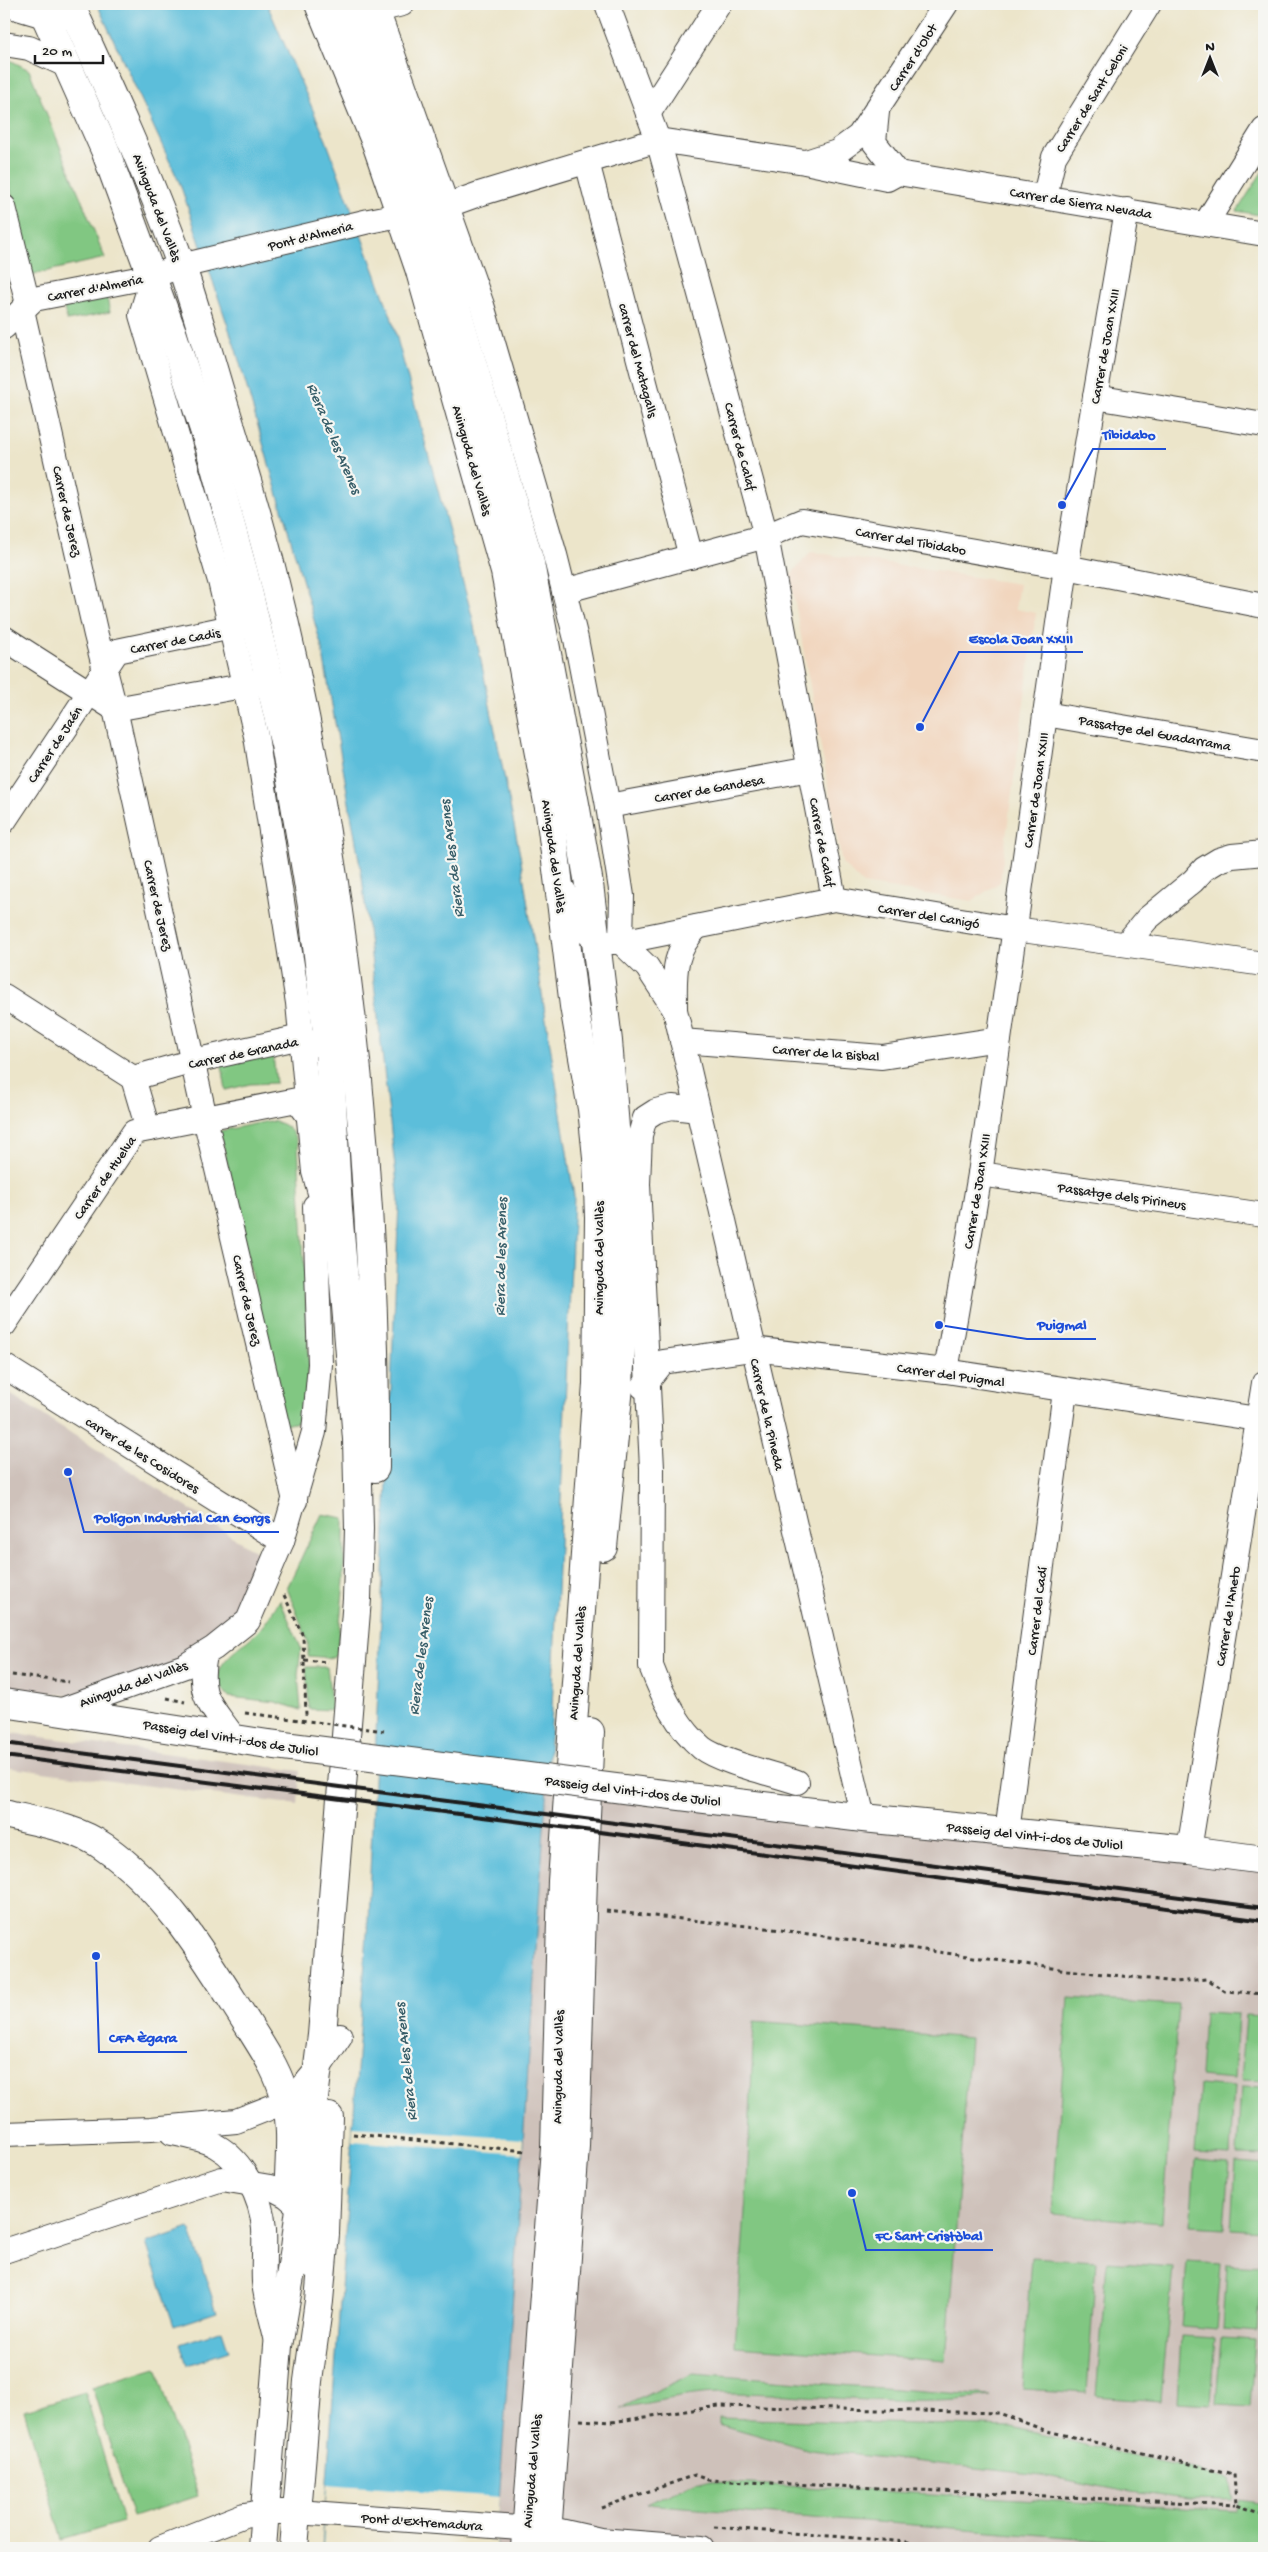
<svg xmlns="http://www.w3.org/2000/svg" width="1268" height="2552" font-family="'Gochi Hand',sans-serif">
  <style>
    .built { fill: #f1d5bd }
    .industrial { fill: #cec1ba }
    .green { fill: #81c782; stroke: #4e724f }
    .water { fill: #5cbeda; stroke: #3c6d7b }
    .pier { fill: #ece5ca }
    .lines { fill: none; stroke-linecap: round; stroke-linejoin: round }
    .street-casing { stroke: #3b3a36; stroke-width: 26 }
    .secondary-casing { stroke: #3b3a36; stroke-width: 30 }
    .path { stroke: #3b3a36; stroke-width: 3; stroke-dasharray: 4 4; stroke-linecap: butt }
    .street { stroke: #fff; stroke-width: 24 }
    .secondary { stroke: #fff; stroke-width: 28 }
    .rail { stroke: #1c1c1c; stroke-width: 4 }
    .secondary-bridge-casing { stroke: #3b3a36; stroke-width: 30; stroke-linecap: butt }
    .path-bridge { stroke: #3b3a36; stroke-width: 3; stroke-dasharray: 4 4; stroke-linecap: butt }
    .secondary-bridge { stroke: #fff; stroke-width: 28 }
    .labels { text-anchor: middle; stroke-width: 4.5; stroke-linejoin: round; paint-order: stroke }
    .street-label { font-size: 14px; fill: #1c1c1c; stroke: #f6f6f2 }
    .water-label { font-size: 15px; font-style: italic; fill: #365d68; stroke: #f6f6f2 }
    .leader { fill: none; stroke: #1d4ed8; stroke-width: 2 }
    .callout-dot { fill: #1d4ed8; stroke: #f6f6f2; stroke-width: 2 }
    .callout-label { font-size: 15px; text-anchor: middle; font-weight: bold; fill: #1d4ed8; stroke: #f6f6f2; stroke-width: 4.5; stroke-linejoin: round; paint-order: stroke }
  </style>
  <rect width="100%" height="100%" fill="#f6f6f2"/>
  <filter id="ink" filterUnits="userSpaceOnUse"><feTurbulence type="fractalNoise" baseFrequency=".02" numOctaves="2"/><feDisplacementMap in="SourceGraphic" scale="10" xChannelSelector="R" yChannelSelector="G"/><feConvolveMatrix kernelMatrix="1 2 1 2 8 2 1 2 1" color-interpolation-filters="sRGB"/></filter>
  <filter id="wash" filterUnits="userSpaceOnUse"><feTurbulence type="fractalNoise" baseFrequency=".0096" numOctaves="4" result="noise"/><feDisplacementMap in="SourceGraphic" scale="20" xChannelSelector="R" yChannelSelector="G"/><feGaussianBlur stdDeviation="1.12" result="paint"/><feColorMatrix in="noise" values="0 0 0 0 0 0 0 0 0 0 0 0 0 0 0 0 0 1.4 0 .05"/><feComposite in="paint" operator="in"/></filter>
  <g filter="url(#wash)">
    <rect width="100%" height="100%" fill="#ece5ca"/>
    <!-- built -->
    <polygon class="built" points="811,552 1019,584 1015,609 1036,613 1000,882 972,901 863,884 842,863 790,575"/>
    <!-- industrial -->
    <g class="industrial">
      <polygon points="4,1390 261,1555 267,1600 218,1659 127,1703 4,1687"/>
      <polygon points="4,1732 300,1771 298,1805 4,1767"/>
      <polygon points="422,1766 1264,1866 1264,2548 409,2548"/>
    </g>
    <!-- green -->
    <g class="green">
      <polygon points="8,59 29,70 105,258 30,275 4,161 4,60"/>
      <polygon points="1264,169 1264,216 1237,211"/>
      <polygon points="106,294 110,312 67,321 63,304"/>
      <polygon points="273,1054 276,1083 250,1084 226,1090 222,1065"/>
      <path d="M269,1121C284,1122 293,1129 298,1144L309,1364L307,1420L284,1425L220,1131Z"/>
      <polygon points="322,1514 344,1518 344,1581 337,1653 333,1658 308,1656 308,1642 287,1588"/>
      <path d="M280,1600L301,1648L298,1675L301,1710L276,1702L229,1697C200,1666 240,1651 260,1629C268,1620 274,1609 280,1600Z"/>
      <polygon points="306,1667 327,1667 332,1710 309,1709"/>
      <polygon points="1068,1998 1178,2005 1162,2223 1052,2214"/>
      <polygon points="1204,2012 1238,2014 1234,2079 1200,2076"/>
      <polygon points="1246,2015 1264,2016 1264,2081 1241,2080"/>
      <polygon points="754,2021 970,2038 946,2361 735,2346 747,2185"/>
      <polygon points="1200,2084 1234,2087 1230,2155 1195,2153"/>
      <polygon points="1241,2087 1264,2088 1264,2156 1237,2155"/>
      <polygon points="1195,2160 1229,2163 1224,2228 1190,2226"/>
      <polygon points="1235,2162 1264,2164 1264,2231 1231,2229"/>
      <polygon points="1031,2257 1096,2261 1087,2393 1022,2389"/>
      <polygon points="1187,2261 1221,2263 1216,2329 1182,2326"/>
      <polygon points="1107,2262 1173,2267 1161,2401 1096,2396"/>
      <polygon points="1227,2264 1261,2266 1257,2332 1223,2329"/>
      <polygon points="1181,2336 1215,2338 1210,2404 1177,2402"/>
      <polygon points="1221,2338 1255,2340 1250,2406 1216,2404"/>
      <polygon points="156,2367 198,2496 133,2517 92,2387"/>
      <path d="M692,2374L991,2396C902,2410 811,2392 721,2393C690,2393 651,2403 620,2408Z"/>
      <polygon points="85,2392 123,2522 62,2540 24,2410"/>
      <polygon points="719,2418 1012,2427 1139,2458 1193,2468 1229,2479 1233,2500 1188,2499 1124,2491 1041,2475 810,2450 719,2424"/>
      <polygon points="697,2481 1236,2511 1240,2500 1264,2504 1264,2548 1208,2548 646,2504"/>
    </g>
    <!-- water -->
    <g class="water">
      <polygon points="97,4 267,4 326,140 391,316 472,616 520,855 574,1196 552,1709 496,2548 322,2548 368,1920 399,1202 362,877 322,648 236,350 180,184"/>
      <polygon points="189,2228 217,2312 174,2326 146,2243"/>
      <polygon points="222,2330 229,2351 187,2365 180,2344"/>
    </g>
    <!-- pier -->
    <g class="pier">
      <polygon points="353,2127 523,2139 522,2154 352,2141"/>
      <polygon points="327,2484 500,2497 496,2548 360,2548 323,2545"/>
    </g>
  </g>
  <g filter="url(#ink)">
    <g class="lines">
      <defs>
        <g id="street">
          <polyline points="375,4 482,305 555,555 576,639 608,806 622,896 621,942 647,967 675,1010"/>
          <polyline points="607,4 658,140 766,536 834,899"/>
          <polyline points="4,7 11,6 58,20"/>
          <polyline points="363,17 378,10 402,4"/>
          <polyline points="4,44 29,48 68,66"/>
          <polyline points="877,112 874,142 898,173"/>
          <polyline points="648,114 719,4"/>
          <polyline points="587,162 691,557"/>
          <polyline points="806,162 837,152 859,136 946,4"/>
          <polyline points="1045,196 1054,157 1149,4"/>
          <polyline points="4,207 28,304"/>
          <polyline points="1206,223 1264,130"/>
          <polyline points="153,276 141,315 220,581 256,736 298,1003 314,1172 332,1235"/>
          <polyline points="22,310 96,635 115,709 205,1118 295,1501"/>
          <polyline points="4,327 34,299 153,276 181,266 369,221 400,215 426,213 479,194 658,140 805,162 887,179 898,173 1264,234"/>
          <polyline points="1095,397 1264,425"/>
          <polyline points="564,591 766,536 802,521 1066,567 1264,606"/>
          <polyline points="4,638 115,709 259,683"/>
          <polyline points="1045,714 1264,751"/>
          <polyline points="608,806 810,769"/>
          <polyline points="4,821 117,651 246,624"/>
          <polyline points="564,891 579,924 597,942 621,942 834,899 1015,929 1264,964"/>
          <path d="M697,927C671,954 675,976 675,1010L863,1818"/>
          <polyline points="1126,944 1147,919 1193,881 1204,869 1219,860 1232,856 1264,853"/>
          <polyline points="4,996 133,1078 194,1061 301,1037 315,1044"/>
          <polyline points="682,1041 882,1057 999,1039"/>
          <polyline points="133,1078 148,1129"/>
          <path d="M698,1110L672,1107L656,1111L645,1118L640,1135L638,1184L652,1468L651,1666C662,1695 677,1727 702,1748C720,1762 774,1774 797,1782"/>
          <polyline points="980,1174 1264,1215"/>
          <polyline points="4,1325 134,1132 297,1100 308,1115"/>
          <polyline points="4,1366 282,1541"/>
          <polyline points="946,1371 980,1174 1066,567 1127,210"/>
          <polyline points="643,1387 663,1362 752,1349 946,1371 1264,1420"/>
          <path d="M205,1654C197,1698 210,1703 234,1738"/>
          <polyline points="59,1711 185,1666 214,1648 248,1621 282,1541 314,1432 320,1364 315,1206"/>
          <polyline points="1007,1832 1065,1391"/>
          <polyline points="1189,1850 1264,1383"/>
          <path d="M172,2133C187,2136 202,2138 216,2146C243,2161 262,2198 264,2229C265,2246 263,2264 264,2282C266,2302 273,2322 277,2342"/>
          <polyline points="4,2134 151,2129 236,2121 287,2101 301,2089 318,2069 340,2036"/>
          <polyline points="4,2251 222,2179 270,2187 287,2196 300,2207 309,2220 312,2236 310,2265"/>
          <polyline points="160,2548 244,2515 264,2512 297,2512 560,2531 600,2540 702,2548"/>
        </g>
        <g id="secondary">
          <polyline points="40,4 105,150 172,332 209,445 244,574 285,745 313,912 329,1050 338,1209 357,1439 359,1529 357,1599 322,2035 295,2248 278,2346 262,2548"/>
          <path d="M70,4C109,89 148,174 180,262C195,304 207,349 220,392C238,450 256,508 271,567C344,854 377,1172 375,1468"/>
          <polyline points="319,4 376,143 419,268 505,572 550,813 574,1006 592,1109 597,1157 599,1218 597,1384 562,1881 555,2148 525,2548"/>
          <polyline points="346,4 367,52 402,144 443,262 530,563 576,809 589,884 608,1041 622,1214 622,1322 619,1387 603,1547"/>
          <polyline points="4,1703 268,1744"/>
          <polyline points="647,1792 863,1818 1189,1850 1264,1860"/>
          <path d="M4,1814C37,1822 76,1827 104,1847C168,1892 206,1959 247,2023C263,2049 279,2071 286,2101C292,2125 290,2152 289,2176"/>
          <polyline points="294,2548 308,2381 319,2301 325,2234 329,2117"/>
          <polyline points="546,2548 575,2146 583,1878 590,1732"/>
        </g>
      </defs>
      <!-- street casing -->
      <use href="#street" class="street-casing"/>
      <!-- secondary casing -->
      <use href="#secondary" class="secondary-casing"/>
      <!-- path -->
      <g class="path">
        <polyline points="284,1595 303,1636 306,1715"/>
        <polyline points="304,1660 328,1662"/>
        <polyline points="4,1674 69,1682"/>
        <polyline points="167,1698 185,1702"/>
        <polyline points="245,1713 262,1715"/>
        <polyline points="606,1911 766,1928 1067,1970 1176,1982 1206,1979 1225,1991 1264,1994"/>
        <polyline points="353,2134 526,2151"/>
        <polyline points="580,2420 612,2422 719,2406 999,2413 1047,2431 1234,2474 1236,2505 1264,2514"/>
        <polyline points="601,2508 695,2475 708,2480 1236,2505"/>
        <polyline points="714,2527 985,2548"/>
      </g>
      <!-- street -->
      <use href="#street" class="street"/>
      <!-- secondary -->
      <use href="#secondary" class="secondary"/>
      <!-- rail -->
      <g class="rail">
        <polyline points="4,1743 1264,1908"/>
        <polyline points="4,1756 623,1835 1264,1921"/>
      </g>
      <defs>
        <polyline id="secondary-bridge" points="268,1744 647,1792"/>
      </defs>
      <!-- secondary-bridge casing -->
      <use href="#secondary-bridge" class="secondary-bridge-casing"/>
      <!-- path-bridge -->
      <polyline class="path-bridge" points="262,1715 384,1731"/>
      <!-- secondary-bridge -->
      <use href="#secondary-bridge" class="secondary-bridge"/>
    </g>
  </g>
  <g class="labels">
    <!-- street labels -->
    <g class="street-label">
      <text transform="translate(912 57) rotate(-57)" y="5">Carrer d'Olot</text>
      <text transform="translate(1091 98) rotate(-58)" y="5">Carrer de Sant Celoni</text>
      <text transform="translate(1081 202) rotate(9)" y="5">Carrer de Sierra Nevada</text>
      <text transform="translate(158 207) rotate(69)" y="5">Avinguda del Vallès</text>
      <text transform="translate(310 235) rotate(-14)" y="5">Pont d'Almeria</text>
      <text transform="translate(95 287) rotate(-11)" y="5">Carrer d'Almeria</text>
      <text transform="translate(1104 346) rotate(-80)" y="5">Carrer de Joan XXIII</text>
      <text transform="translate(639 360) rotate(75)" y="5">carrer del Matagalls</text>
      <text transform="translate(741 446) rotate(75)" y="5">Carrer de Calaf</text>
      <text transform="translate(473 460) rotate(74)" y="5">Avinguda del Vallès</text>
      <text transform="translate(68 511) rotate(77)" y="5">Carrer de Jerez</text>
      <text transform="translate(911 540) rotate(10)" y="5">Carrer del Tibidabo</text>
      <text transform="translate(175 640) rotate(-11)" y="5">Carrer de Cadis</text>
      <text transform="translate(1155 732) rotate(10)" y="5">Passatge del Guadarrama</text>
      <text transform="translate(54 744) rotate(-57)" y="5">Carrer de Jaén</text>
      <text transform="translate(709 788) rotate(-10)" y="5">Carrer de Gandesa</text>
      <text transform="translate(1035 790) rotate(-82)" y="5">Carrer de Joan XXIII</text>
      <text transform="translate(823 842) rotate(79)" y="5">Carrer de Calaf</text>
      <text transform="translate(555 856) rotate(82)" y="5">Avinguda del Vallès</text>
      <text transform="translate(159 905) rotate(77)" y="5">Carrer de Jerez</text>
      <text transform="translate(929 915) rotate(9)" y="5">Carrer del Canigó</text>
      <text transform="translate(243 1052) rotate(-12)" y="5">Carrer de Granada</text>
      <text transform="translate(826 1052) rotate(4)" y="5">Carrer de la Bisbal</text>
      <text transform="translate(104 1177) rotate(-55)" y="5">Carrer de Huelva</text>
      <text transform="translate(976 1191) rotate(-81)" y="5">Carrer de Joan XXIII</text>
      <text transform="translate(1122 1195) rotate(8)" y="5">Passatge dels Pirineus</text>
      <text transform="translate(598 1258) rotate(-90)" y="5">Avinguda del Vallès</text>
      <text transform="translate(248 1300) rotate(77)" y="5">Carrer de Jerez</text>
      <text transform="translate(951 1374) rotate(8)" y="5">Carrer del Puigmal</text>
      <text transform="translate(768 1414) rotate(77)" y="5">Carrer de la Pineda</text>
      <text transform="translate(143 1454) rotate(32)" y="5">carrer de les Cosidores</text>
      <text transform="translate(1036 1611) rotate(-83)" y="5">Carrer del Cadí</text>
      <text transform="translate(1227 1616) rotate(-81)" y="5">Carrer de l'Aneto</text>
      <text transform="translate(576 1663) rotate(-86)" y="5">Avinguda del Vallès</text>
      <text transform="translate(133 1683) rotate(-20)" y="5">Avinguda del Vallès</text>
      <text transform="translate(231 1737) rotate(9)" y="5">Passeig del Vint-i-dos de Juliol</text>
      <text transform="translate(633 1790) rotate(7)" y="5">Passeig del Vint-i-dos de Juliol</text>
      <text transform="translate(1035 1835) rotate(6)" y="5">Passeig del Vint-i-dos de Juliol</text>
      <text transform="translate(557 2067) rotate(-89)" y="5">Avinguda del Vallès</text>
      <text transform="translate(531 2471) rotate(-85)" y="5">Avinguda del Vallès</text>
      <text transform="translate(422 2521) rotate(4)" y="5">Pont d'Extremadura</text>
    </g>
    <!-- water labels -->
    <g class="water-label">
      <text transform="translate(335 438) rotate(67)" y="5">Riera de les Arenes</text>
      <text transform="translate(451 859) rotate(-97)" y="5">Riera de les Arenes</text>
      <text transform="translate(500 1257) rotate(-89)" y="5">Riera de les Arenes</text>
      <text transform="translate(420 1656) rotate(-83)" y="5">Riera de les Arenes</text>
      <text transform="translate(405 2062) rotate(-96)" y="5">Riera de les Arenes</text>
    </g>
  </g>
  <!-- callouts -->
  <path class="leader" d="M1062 505L1093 449H1166M920 727L959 652H1083M939 1325L1027 1339H1096M68 1472L84 1532H279M96 1956L99 2052H187M852 2193L866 2250H993"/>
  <g class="callout-dot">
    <circle cx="1062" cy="505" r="5"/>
    <circle cx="920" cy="727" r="5"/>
    <circle cx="939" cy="1325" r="5"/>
    <circle cx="68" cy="1472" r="5"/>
    <circle cx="96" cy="1956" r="5"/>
    <circle cx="852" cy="2193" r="5"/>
  </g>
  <g class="callout-label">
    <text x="1129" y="439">Tibidabo</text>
    <text x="1021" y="643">Escola Joan XXIII</text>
    <text x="1062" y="1329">Puigmal</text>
    <text x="182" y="1522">Polígon Industrial Can Gorgs</text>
    <text x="143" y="2042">CFA Ègara</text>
    <text x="929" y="2240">FC Sant Cristòbal</text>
  </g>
  <!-- margin -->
  <rect width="1268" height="2552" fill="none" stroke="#f6f6f2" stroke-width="20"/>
  <!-- north arrow -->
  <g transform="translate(1210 58)" stroke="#f6f6f2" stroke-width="4" paint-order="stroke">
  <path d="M0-4L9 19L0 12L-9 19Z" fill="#1c1c1c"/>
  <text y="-8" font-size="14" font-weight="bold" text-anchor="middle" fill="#1c1c1c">N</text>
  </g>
  <!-- scale -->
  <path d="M35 55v8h68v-8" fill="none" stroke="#1c1c1c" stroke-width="2.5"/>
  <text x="42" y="55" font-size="15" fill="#1c1c1c" stroke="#f6f6f2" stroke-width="4" paint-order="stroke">20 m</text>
</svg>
